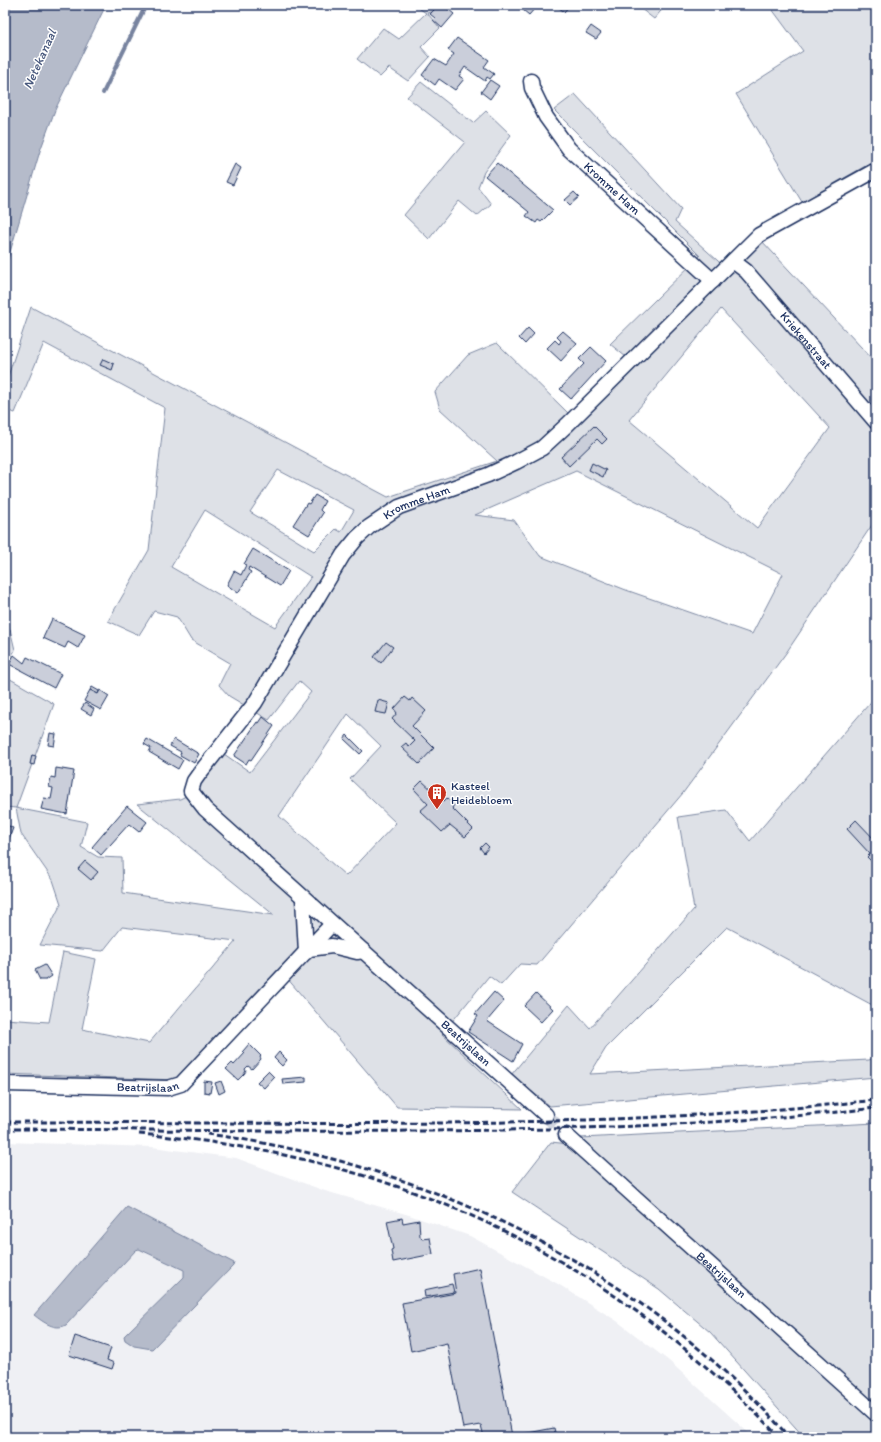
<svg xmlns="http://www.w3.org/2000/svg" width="881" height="1442" font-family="Itim,sans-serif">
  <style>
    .built { fill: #eff0f4 }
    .green { fill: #dee1e7; stroke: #7c88a2; fill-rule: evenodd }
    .water { fill: #b5bbca; stroke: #77839f }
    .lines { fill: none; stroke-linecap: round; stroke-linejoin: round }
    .stream { stroke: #77839f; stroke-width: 4 }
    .building { fill: #caceda; stroke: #1b2f5e }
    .street-tunnel { stroke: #d1d5df; stroke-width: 14; stroke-dasharray: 14 7; stroke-linecap: butt }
    .street-casing { stroke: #1b2f5e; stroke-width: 17 }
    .street { stroke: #fff; stroke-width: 14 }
    .rail { stroke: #1b2f5e; stroke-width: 3; stroke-dasharray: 6 3; stroke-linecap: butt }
    .labels { text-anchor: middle; stroke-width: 3; stroke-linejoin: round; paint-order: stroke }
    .street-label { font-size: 12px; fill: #1b2f5e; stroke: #fff }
    .poi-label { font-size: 12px; fill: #1b2f5e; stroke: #fff; text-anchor: start }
    .water-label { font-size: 13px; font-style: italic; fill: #49597e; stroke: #fff }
  </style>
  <rect width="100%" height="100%" fill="#fff"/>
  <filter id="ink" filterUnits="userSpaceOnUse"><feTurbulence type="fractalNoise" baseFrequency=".025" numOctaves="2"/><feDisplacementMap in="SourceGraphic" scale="8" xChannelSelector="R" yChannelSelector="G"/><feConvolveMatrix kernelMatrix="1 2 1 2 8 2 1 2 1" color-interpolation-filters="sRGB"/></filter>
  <g filter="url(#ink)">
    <!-- built -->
    <polygon class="built" points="5,1142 152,1147 236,1158 325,1191 409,1215 470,1236 558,1284 617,1321 669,1361 753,1437 5,1437"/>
    <!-- green -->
    <g class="green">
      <polygon points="414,5 460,5 427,13 440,28 421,47 430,57 408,81 389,68 380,77 357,59 383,28 399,39 426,13"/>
      <polygon points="636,5 666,5 654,19"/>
      <polygon points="769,5 876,5 876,160 802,202 736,94 803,51"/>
      <polygon points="421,82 473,123 486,111 511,135 484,172 478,187 491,204 477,216 459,201 429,239 404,215 465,142 407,97"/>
      <path d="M575,94L681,209L675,222L728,270L761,240L876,363V519L786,653L683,793L537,965L520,964L501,985L489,976L442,1034L522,1109L397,1107L280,970L177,1080L5,1074V1019L49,1022L63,952L96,959L82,1029L149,1043L236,941L122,927L103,951L40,945L61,904L53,880L21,834L16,808L5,807V676L54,704L16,808L87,822L81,847L98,857L122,858L123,893L274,915L137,804L180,799L186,796L224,754L250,772L311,692L299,681L269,720L229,696L219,685L230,663L191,640L177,617L154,611L139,635L108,621L149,550L165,408L44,343L15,413L5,410V385L31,307L388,497L497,461L440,409L435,392L468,355L497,343L568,413L626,357L610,344L700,256L554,110ZM721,309L830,428L757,528L629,420ZM278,470L354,510L341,532L336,529L314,551L250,512ZM576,471L783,574L752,634L626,590L540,556L514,520L475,515ZM205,510L311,577L275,627L171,567ZM348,714L381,746L350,779L396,823L346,876L279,816Z"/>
      <polygon points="5,629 10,629 15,650 5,668"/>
      <polygon points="876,696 875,744 876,745 876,1007 727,927 606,1048 590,1074 869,1060 876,1057 876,1077 550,1106 511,1075 569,1005 590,1028 694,909 678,817 726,810 750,841"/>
      <polygon points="876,1123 876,1437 804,1437 710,1332 659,1289 512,1192 551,1142 587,1146 581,1138"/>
    </g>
    <!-- water -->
    <g class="water">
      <polygon points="10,5 106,5 55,110 40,151 5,269 5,14"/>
      <path d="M127,1207L234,1263L233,1266L152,1349L134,1346L125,1340L124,1336L184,1277V1270L139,1249L136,1250L66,1325C55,1331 43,1322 34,1315Z"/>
    </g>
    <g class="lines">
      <!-- stream -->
      <polyline class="stream" points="103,93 146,5"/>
    </g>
    <!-- building -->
    <g class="building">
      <polygon points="432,5 443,5 454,14 442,28 433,20 435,18 430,14 434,10 430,7"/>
      <polygon points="517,5 533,5 536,7 529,15"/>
      <polygon points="556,5 570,5 564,12"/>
      <polygon points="591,26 601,33 596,39 586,33"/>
      <polygon points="457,38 489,60 484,67 494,74 490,79 487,77 485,81 465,67 459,76 464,79 455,90 439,79 435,85 422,75 434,59 446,66 454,54 448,50"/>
      <polygon points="490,80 499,86 490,99 481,92"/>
      <polygon points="497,163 553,210 541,222 538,220 536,223 526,216 529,212 485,176"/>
      <polygon points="235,164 241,168 233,185 226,182"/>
      <polygon points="574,192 579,197 570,205 565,200"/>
      <polygon points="528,328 534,334 525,344 519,338"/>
      <polygon points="563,331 577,343 561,361 547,348 555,340 559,344 561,341 557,337"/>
      <polygon points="591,347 606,361 571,399 560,389 584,364 579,359"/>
      <polygon points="103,359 114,364 112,370 100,365"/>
      <polygon points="594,426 607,439 602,444 597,439 569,466 561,457"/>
      <polygon points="592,463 606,470 603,477 589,470"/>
      <polygon points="315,495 325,501 320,510 323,513 309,535 293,525 307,503 309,504"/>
      <polygon points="253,549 289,571 280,586 249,567 248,570 251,572 238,593 227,585 234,571 241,575 246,565 244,564"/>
      <polygon points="52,619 85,635 78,648 68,642 65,648 43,638"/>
      <polygon points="386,642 393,647 381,663 374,657"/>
      <polygon points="14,655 24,663 27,657 61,674 54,688 9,664"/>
      <polygon points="92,687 99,691 98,694 90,690"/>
      <polygon points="90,690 98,694 100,690 109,696 101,710 84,701"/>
      <polygon points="405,697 410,701 412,698 426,711 412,726 434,748 419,764 401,747 406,743 409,747 415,741 392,719 397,713 394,709"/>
      <polygon points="378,700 389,703 386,714 375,712"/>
      <polygon points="85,703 94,709 91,715 81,709"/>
      <polygon points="263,717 274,726 251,760 249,759 246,764 234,756 257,722 259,723"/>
      <polygon points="50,733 56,734 54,746 48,745"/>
      <polygon points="347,735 363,751 360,754 344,739"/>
      <polygon points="147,739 183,760 178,769 149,752 151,748 144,744"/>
      <polygon points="174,739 199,754 194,763 180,755 181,752 170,746"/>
      <polygon points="32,755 36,756 34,765 30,764"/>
      <polygon points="56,768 74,771 67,814 41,809 44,798 51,799 53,788 49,787 51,777 55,778"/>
      <polygon points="422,781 444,801 447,798 454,805 452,808 473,829 465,837 450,825 442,832 420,811 428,804 414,789"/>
      <polygon points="127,806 147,822 139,832 129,824 101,855 92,847"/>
      <polygon points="856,820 876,841 876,866 867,857 870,854 847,829"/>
      <polygon points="5,824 13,828 6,847 11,849 8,856 5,855"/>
      <polygon points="485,843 489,847 484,853 480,848"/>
      <polygon points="85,861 98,872 91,880 78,869"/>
      <polygon points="45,965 52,976 46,980 40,980 35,970"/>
      <polygon points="494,992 504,1001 487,1021 522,1044 513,1061 468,1032 478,1016 475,1014"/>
      <polygon points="536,993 553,1009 541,1022 524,1006"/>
      <polygon points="249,1044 261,1056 260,1057 261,1059 252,1069 248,1066 245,1069 246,1071 244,1074 238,1080 226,1069 232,1063 234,1065 245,1053 243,1051"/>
      <polygon points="279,1052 287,1060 282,1066 274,1058"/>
      <polygon points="268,1071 274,1077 264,1088 257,1082"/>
      <polygon points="306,1077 306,1082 283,1084 282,1079"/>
      <polygon points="204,1081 212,1082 210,1093 204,1092"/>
      <polygon points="221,1081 225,1091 219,1094 215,1083"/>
      <polygon points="402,1218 403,1223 419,1220 420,1237 422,1239 430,1238 433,1254 393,1262 391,1250 393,1249 387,1221"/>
      <polygon points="480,1268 512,1436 554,1428 556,1437 484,1437 481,1425 463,1428 447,1343 411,1351 402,1303 456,1293 453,1274"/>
      <polygon points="452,1284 454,1292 425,1297 424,1290"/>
      <polygon points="75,1336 111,1348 107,1360 114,1363 112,1369 69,1355"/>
    </g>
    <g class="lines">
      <!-- street-tunnel -->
      <polyline class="street-tunnel" points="546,1115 566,1135"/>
      <defs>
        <g id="street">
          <path id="s1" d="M531,81L532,88L546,117L569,149L713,281"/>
          <path id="s2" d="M733,261L746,271L876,422"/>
          <polyline points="303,899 306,952"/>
          <polyline points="309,949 332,946 357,952 363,951"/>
          <path id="s3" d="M5,1084L168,1088L181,1084L332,924"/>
          <path id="s4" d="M546,1115L205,809L191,791L194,781L199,774L255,703L343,555L357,538L369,527L399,507L488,475L516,462L542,448L567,425L759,235L876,170"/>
          <path id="s5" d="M566,1135L876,1414"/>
        </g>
      </defs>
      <!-- street casing -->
      <use href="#street" class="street-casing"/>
      <!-- street -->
      <use href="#street" class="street"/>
      <!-- rail -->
      <g class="rail">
        <path d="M5,1122C295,1122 587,1132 876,1100"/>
        <path d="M5,1129C295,1130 587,1140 876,1108"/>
        <path d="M139,1134C395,1155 602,1251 779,1437"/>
        <path d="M207,1134C428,1163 641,1269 789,1437"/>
      </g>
    </g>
  </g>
  <!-- icons -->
  <defs>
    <symbol id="building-pin" viewBox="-11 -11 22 30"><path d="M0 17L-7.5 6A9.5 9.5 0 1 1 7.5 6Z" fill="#c8321e" stroke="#fff"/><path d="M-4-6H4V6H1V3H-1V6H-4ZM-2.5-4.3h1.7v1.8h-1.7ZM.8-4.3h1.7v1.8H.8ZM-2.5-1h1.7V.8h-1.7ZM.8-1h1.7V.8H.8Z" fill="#fff"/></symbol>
  </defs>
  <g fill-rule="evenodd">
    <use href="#building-pin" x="426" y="782" width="22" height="30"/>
  </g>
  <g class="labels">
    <!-- street labels -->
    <g class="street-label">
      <text dy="4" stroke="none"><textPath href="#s1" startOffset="137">Kromme Ham</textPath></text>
      <text dy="4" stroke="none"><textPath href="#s2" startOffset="108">Kriekenstraat</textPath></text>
      <text dy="4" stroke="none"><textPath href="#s4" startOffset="855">Kromme Ham</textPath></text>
      <text transform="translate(466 1043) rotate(42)" y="4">Beatrijslaan</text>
      <text dy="4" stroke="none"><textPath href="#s3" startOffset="143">Beatrijslaan</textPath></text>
      <text dy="4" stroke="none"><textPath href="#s5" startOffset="209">Beatrijslaan</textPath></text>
    </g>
    <!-- poi labels -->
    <g class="poi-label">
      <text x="451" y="790">Kasteel<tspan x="451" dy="14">Heidebloem</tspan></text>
    </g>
    <!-- water labels -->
    <g class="water-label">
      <text transform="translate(39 59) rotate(-66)" y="5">Netekanaal</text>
    </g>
  </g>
  <!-- margin -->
  <rect width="881" height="1442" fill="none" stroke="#fff" stroke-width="20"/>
  <rect x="10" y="10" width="861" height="1422" fill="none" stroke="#1b2f5e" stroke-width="1.5" filter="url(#ink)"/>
</svg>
